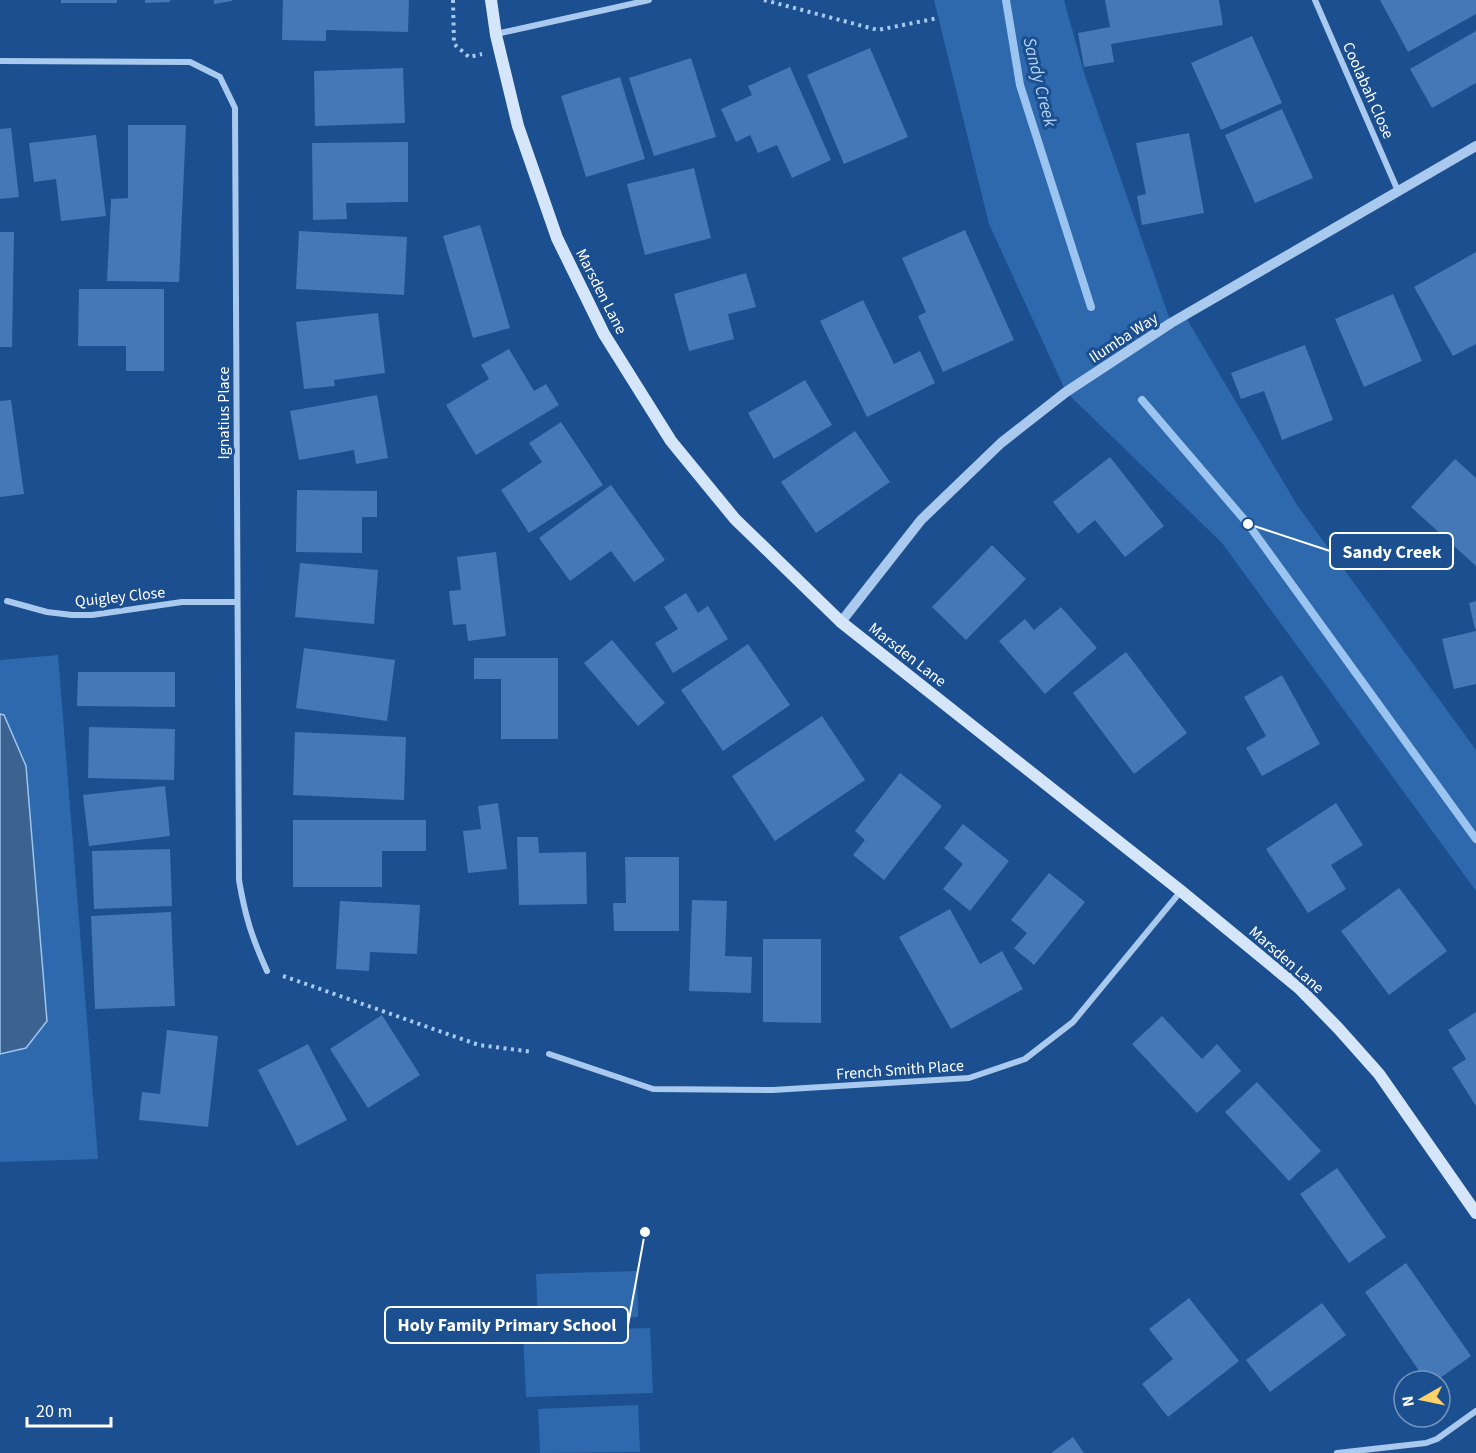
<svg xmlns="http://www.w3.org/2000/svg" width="1476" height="1453" font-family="'Source Sans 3',sans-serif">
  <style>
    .green { fill: #2e69ad }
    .water { fill: #3c6290; stroke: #9cc4f0; stroke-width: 1.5 }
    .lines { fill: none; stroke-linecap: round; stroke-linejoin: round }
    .stream { stroke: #9cc4f0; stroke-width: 8 }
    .building { fill: #4478b7 }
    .path { stroke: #a9c9ee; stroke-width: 4; stroke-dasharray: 3 4.5; stroke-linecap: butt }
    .minor { stroke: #a9c9ee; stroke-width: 6 }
    .tertiary { stroke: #a9c9ee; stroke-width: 10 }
    .secondary { stroke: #d6e6fa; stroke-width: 12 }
    .labels { text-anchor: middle; stroke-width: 6; stroke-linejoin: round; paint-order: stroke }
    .street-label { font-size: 16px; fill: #fff; stroke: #1b4f8f }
    .water-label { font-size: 18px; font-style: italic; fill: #b5d3f5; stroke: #1b4f8f }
    .leader { fill: none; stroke: #fff; stroke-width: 2 }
    .callout-dot { fill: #fff; stroke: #1b4f8f; stroke-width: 2 }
    .callout { fill: #1b4f8f; stroke: #fff; stroke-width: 2 }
    .callout-label { font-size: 18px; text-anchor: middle; font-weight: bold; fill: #fff }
  </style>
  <rect width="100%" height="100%" fill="#1b4f8f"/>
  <!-- green -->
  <g class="green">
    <polygon points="934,0 1064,0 1085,76 1171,323 1185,316 1297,505 1476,750 1476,891 1222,543 1066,392 989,224"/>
    <polygon points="58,655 98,1159 0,1162 0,660"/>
    <polygon points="637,1271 638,1317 538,1321 536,1274"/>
    <polygon points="650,1328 653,1393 526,1397 523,1332"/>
    <polygon points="638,1405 640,1452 540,1453 538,1409"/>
  </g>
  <!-- water -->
  <polygon class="water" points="0,714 4,715 26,766 47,1021 26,1048 0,1054"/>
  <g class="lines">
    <!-- stream -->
    <g class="stream">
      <polyline points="1006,0 1020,85 1091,307"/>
      <polyline points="1142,400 1248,524 1476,839"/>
    </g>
  </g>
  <!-- building -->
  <g class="building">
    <rect x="61" y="0" width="56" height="3"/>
    <polygon points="145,0 170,0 170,2 145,3"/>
    <polygon points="214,0 232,0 232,1 214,4"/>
    <polygon points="283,0 409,0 408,32 326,30 326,41 282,40"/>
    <polygon points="1105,0 1219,0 1223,25 1111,44 1114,62 1084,67 1078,33 1110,27"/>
    <polygon points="1380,0 1476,0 1476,14 1408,52"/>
    <polygon points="1476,31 1476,83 1432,108 1410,69"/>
    <polygon points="1252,36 1282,103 1221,130 1191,63"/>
    <polygon points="870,48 908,137 844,164 807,75"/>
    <polygon points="691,58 716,137 654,156 629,78"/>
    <polygon points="790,67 831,160 792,178 777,145 758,153 750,135 736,142 721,109 752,95 748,86"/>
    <polygon points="403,68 405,123 315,126 314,71"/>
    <polygon points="620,77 645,159 586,177 561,96"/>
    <polygon points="1282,109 1313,178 1255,203 1225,135"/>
    <polygon points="128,125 186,125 179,282 107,281 111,199 128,198"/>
    <polygon points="11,128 19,197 0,199 0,129"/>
    <polygon points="1189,133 1204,213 1142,225 1137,196 1146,194 1136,143"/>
    <polygon points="96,135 106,216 61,221 56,179 34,182 29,143"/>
    <polygon points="408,142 408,202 346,203 347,219 313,220 312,143"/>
    <polygon points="694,168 711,238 645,255 627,184"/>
    <polygon points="480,225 510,328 473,338 443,236"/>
    <polygon points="965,230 1014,340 943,372 918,316 926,312 902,258"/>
    <polygon points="299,231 407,237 404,295 296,289"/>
    <polygon points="0,232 14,232 12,347 0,347"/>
    <polygon points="1476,252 1476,344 1453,356 1414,287"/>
    <polygon points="746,273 756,307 728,314 734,339 689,351 674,294"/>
    <polygon points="79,289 164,289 164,371 126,371 126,346 78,346"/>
    <polygon points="1393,294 1422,361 1364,387 1335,319"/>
    <polygon points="863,300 894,364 920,351 935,383 867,417 820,321"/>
    <polygon points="378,313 385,373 334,380 335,386 304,389 296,322"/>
    <polygon points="1305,345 1333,420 1282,440 1264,391 1241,399 1231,373"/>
    <polygon points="509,349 534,391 546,384 559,405 476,455 446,405 489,379 481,365"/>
    <polygon points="805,380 832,425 774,459 748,413"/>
    <polygon points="377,395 388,458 356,464 354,450 299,460 290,411"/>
    <polygon points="11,400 24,494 0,497 0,401"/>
    <polygon points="561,422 603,485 529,533 501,490 542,462 529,443"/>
    <polygon points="855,431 890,482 816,533 781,482"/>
    <polygon points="1110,457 1164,526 1125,557 1095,520 1078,534 1053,502"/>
    <polygon points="1455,459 1476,478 1476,566 1411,507"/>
    <polygon points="611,485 665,560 634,582 611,551 570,581 539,538"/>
    <polygon points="297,490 377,491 377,517 362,517 362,553 296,552"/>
    <polygon points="992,545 1026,579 966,640 932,607"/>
    <polygon points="496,552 506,636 468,641 466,624 453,625 449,591 461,590 457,557"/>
    <polygon points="300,563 378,570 374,624 295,617"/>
    <polygon points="686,593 698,613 708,606 728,639 673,673 655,643 678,629 664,607"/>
    <polygon points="1476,601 1476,629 1475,629 1469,603"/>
    <polygon points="1061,607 1097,648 1045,694 999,641 1025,619 1034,630"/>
    <polygon points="1476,631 1476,684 1454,689 1442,639"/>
    <polygon points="612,640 665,703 638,726 584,663"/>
    <polygon points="748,644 790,705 723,751 681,690"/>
    <polygon points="304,648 395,660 387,721 296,708"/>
    <polygon points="1126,652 1187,733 1134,774 1073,693"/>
    <polygon points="474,658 558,658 558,739 501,739 501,679 474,679"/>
    <polygon points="78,672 175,672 175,707 77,706"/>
    <polygon points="1282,675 1320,744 1262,776 1246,748 1266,736 1244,697"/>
    <polygon points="822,716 865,780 775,841 732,776"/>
    <polygon points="89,727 175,729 174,780 88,778"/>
    <polygon points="295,732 406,737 404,800 293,795"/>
    <polygon points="900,773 942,806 884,880 853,855 865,840 855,831"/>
    <polygon points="165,786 170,836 89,846 83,795"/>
    <polygon points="498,803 507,869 468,873 463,831 481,829 478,806"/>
    <polygon points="1336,803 1363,845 1331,865 1346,889 1308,913 1266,849"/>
    <polygon points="293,820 426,820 426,851 382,851 382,887 293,887"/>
    <polygon points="963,824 1009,861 970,911 943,889 963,864 944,848"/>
    <polygon points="517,837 538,837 539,853 586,852 587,904 519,905"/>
    <polygon points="170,849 172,906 94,909 92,851"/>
    <polygon points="625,857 679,857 679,931 614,931 613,903 626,903"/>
    <polygon points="1049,873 1085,902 1034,965 1014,948 1027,933 1011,920"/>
    <polygon points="1399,888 1447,951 1389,995 1341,931"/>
    <polygon points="692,900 727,901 725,956 752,957 751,993 689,991"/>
    <polygon points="340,901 420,905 417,954 370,952 369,971 336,969"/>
    <polygon points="950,909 980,964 1002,951 1023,989 951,1029 899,937"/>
    <polygon points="171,912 175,1006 95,1009 91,916"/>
    <polygon points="763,939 821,939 821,1023 763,1022"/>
    <polygon points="1476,1012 1476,1106 1452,1068 1466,1059 1448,1030"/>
    <polygon points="382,1015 420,1075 368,1108 330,1049"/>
    <polygon points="1162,1016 1202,1059 1217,1044 1241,1071 1197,1113 1132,1044"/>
    <polygon points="167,1030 218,1036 208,1127 139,1120 142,1092 160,1094"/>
    <polygon points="308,1044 347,1120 297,1146 258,1070"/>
    <polygon points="1257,1082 1321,1151 1289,1181 1225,1112"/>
    <polygon points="1337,1168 1386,1237 1349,1263 1300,1194"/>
    <polygon points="1406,1263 1471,1356 1436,1381 1426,1381 1365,1292"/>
    <polygon points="1189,1298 1239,1361 1168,1417 1142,1384 1173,1359 1149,1329"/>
    <polygon points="1322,1303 1346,1335 1270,1392 1246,1360"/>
    <polygon points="1073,1437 1084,1453 1051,1453"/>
  </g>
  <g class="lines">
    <!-- path -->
    <g class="path">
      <polyline points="453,0 454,44 469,57 482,54"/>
      <polyline points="764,0 878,30 938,18"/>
      <polyline points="283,976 479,1045 533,1052"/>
    </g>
    <!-- minor -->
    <g class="minor">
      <polyline points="1315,0 1398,191"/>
      <polyline points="496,34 649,0"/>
      <path d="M0,61L190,62L220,77L235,108L239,880C245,916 252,938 267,971"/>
      <polyline points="7,601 47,612 72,615 92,615 182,602 237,602"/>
      <polyline points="549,1054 653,1089 773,1090 969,1078 1025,1059 1073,1022 1181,891"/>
      <polyline points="1337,1453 1426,1443 1437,1439 1476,1411"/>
    </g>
    <!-- tertiary -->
    <polyline class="tertiary" points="841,622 921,520 1001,443 1066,392 1171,323 1476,146"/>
    <!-- secondary -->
    <polyline class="secondary" points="491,0 496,35 518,126 557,238 604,334 671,441 735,519 841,622 1181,891 1299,988 1338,1028 1379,1074 1476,1213"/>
  </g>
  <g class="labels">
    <!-- street labels -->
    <g class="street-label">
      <text transform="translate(1369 90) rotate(66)" y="6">Coolabah Close</text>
      <text transform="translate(602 291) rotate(63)" y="6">Marsden Lane</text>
      <text transform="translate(1123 337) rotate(-33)" y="6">Ilumba Way</text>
      <text transform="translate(223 413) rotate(-90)" y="6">Ignatius Place</text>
      <text transform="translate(120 596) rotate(-6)" y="6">Quigley Close</text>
      <text transform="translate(908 654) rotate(38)" y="6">Marsden Lane</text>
      <text transform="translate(1287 959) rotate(41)" y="6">Marsden Lane</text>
      <text transform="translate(900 1069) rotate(-4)" y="6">French Smith Place</text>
    </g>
    <!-- water labels -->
    <g class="water-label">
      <text transform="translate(1040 82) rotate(76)" y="6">Sandy Creek</text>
    </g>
  </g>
  <!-- callouts -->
  <path class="leader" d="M1248 524L1330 551M645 1232L628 1325"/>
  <g class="callout-dot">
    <circle cx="1248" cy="524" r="6"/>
    <circle cx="645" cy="1232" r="6"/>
  </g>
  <g class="callout">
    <rect x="1330" y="533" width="123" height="36" rx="6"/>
    <rect x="385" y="1307" width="243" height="36" rx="6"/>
  </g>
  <g class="callout-label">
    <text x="1392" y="558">Sandy Creek</text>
    <text x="507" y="1331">Holy Family Primary School</text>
  </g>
  <!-- north arrow -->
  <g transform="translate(1422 1399) rotate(261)"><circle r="28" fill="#1b4f8f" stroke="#7695bc" stroke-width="1.5"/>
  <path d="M0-4.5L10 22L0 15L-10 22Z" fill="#ffd166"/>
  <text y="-9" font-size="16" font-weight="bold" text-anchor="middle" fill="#ffffff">N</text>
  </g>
  <!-- scale -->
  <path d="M27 1417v9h84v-9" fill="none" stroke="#ffffff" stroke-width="3"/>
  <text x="36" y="1417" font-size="18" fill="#ffffff" stroke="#1b4f8f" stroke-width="4.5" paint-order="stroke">20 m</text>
</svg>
